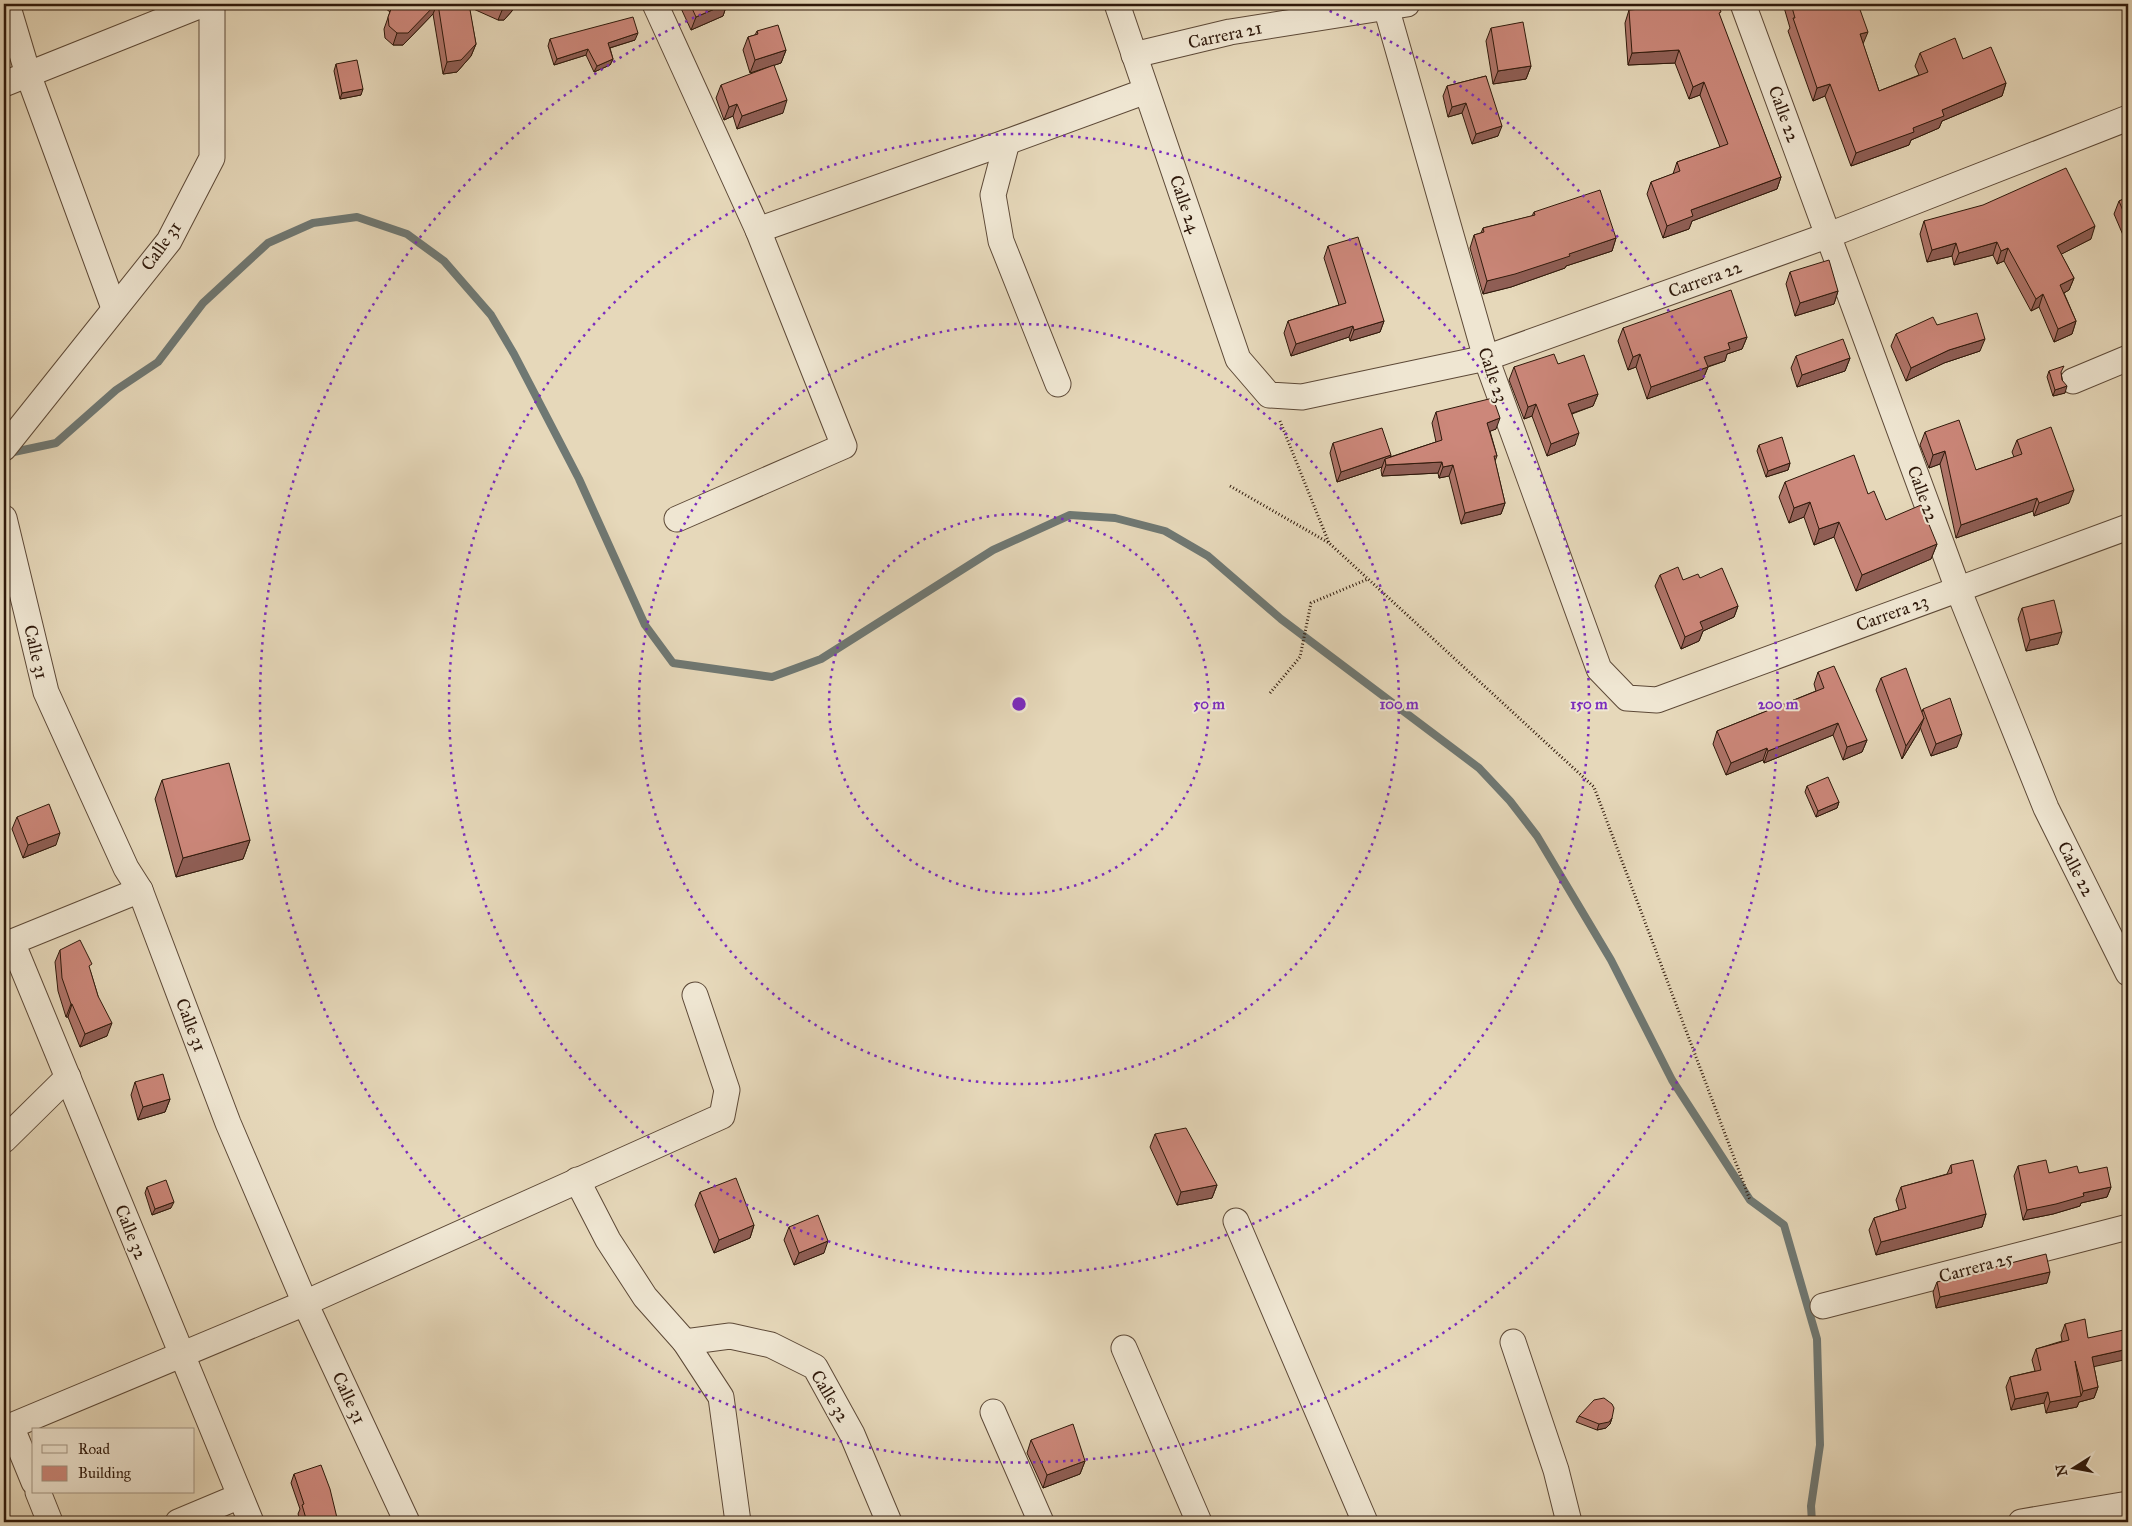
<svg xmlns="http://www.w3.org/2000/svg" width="2132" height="1526" font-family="'IM FELL Great Primer',serif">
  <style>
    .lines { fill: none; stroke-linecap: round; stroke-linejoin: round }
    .stream { stroke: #6f7873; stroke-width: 8 }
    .minor-casing { stroke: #5d4937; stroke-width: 27 }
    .path { stroke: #2f190b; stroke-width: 3; stroke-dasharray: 1 2.5; stroke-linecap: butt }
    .minor { stroke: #efe6d2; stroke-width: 25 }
    .wall { fill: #af7469; stroke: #2f190b }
    .shaded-wall { fill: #8f5e55; stroke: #2f190b }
    .building { fill: #cc877a; stroke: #2f190b }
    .ring { fill: none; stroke: #7b2cbf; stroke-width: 2.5; stroke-dasharray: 2.5 5 }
    .labels { text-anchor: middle; stroke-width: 4; stroke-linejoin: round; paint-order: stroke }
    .street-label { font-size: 18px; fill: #2f190b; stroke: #efe6d2 }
    .centre { fill: #7b2cbf; stroke: #efe6d2; stroke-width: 2.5 }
    .ring-label { font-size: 15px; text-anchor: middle; font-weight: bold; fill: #7b2cbf; stroke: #efe6d2; stroke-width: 4; stroke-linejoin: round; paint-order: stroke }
  </style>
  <rect width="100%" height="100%" fill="#e6d8ba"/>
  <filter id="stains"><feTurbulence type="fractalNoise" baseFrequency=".004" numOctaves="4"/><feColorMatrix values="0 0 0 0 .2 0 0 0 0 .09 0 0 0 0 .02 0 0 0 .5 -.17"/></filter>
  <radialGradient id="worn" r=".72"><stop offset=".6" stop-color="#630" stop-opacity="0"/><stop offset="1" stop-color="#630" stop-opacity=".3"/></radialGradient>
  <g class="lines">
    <!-- stream -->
    <polyline class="stream" points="9,453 56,443 116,390 158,362 203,303 268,243 313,223 357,217 407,234 444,261 491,315 514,354 579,479 645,625 673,663 772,677 821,659 993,550 1070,515 1115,518 1165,531 1208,556 1281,619 1479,768 1510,801 1537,836 1611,960 1672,1080 1750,1200 1784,1225 1817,1339 1820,1445 1811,1506 1812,1522"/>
    <defs>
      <g id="minor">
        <polyline points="7,4 28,74 114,308"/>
        <polyline points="655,4 758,230 844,446 677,519"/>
        <polyline points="1117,4 1238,359 1269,395 1302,397 1486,358 1829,235 2128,118"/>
        <polyline points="1743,4 1958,589 2046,808 2128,973"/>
        <polyline points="1386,7 1486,358 1599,669 1627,698 1657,700 2128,527"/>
        <polyline points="1134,55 1230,32 1407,4"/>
        <polyline points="4,84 204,4"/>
        <polyline points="1007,142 993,195 1001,241 1058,384"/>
        <polyline points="758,230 1007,142 1146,91"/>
        <polyline points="2073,381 2128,358"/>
        <polyline points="4,448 169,241 212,158 212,4"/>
        <polyline points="4,518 46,692 126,868 140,890 228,1123 305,1303 407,1522"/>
        <polyline points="140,890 12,942 251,1522"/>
        <polyline points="4,1140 68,1077"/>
        <polyline points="577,1180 608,1240 645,1297 685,1342 721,1397 738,1522"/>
        <polyline points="1236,1221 1365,1522"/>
        <polyline points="1823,1306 2128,1227"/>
        <polyline points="685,1342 730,1336 771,1345 815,1367 852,1434 889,1522"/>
        <polyline points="1513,1342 1556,1470 1569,1522"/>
        <polyline points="1124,1348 1199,1522"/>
        <polyline points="993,1412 1041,1522"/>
        <polyline points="11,1426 34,1482"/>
        <polyline points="4,1429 305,1303 722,1116 727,1090 695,995"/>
        <polyline points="38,1492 50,1522"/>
        <polyline points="178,1522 240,1496"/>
        <polyline points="2021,1522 2128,1504"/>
      </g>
    </defs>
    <!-- minor casing -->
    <use href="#minor" class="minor-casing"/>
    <!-- path -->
    <g class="path">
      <polyline points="1280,421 1329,543"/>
      <polyline points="1230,486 1329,543 1594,787 1750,1200"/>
      <polyline points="1270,693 1300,657 1311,603 1368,579"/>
    </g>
    <!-- minor -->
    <use href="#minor" class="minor"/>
  </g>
  <!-- wall -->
  <g class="wall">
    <polygon points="380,4 515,4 512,11 504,20 498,20 469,7 476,44 471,56 457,72 443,74 433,14 403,45 393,45 385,38 384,29 390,12"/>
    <polygon points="679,4 727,4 723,16 691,30"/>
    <polygon points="1783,4 1820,4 1821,9 1863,44 1879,91 1919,75 1915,66 1920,53 1963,59 2006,83 2002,96 1942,121 1939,128 1911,140 1909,145 1851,166 1825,96 1813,101 1788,31 1790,28"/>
    <polygon points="1629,10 1719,15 1781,177 1777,189 1692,221 1689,229 1663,238 1647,194 1651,182 1673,174 1677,162 1720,147 1700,95 1689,99 1675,63 1628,65 1625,23"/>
    <polygon points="1491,28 1531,66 1526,79 1493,84 1486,41"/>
    <polygon points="757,31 786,50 781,63 750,73 743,50 748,37 755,35"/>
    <polygon points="550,39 635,40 610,48 613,59 610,65 594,72 586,55 554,65 548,46"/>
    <polygon points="336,64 361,95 340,99 334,71"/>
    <polygon points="1486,76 1498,136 1472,144 1462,113 1448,117 1443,96 1447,86"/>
    <polygon points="721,85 783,113 737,129 733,116 724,120 716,98"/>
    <polygon points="2128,197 2128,242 2126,242 2114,214 2119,201"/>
    <polygon points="1534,212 1616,238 1612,251 1566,266 1565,268 1511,287 1483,294 1470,248 1474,235 1481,233 1483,228 1532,216"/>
    <polygon points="1924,221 2091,239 2061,254 2074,278 2069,290 2064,293 2076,321 2072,334 2054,342 2039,307 2031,311 2004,261 1997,264 1993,255 1954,265 1952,256 1927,262 1920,234"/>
    <polygon points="1328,246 1384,321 1380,332 1350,341 1349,337 1291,356 1284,333 1288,321 1339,305 1324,258"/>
    <polygon points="1790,272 1838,291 1834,304 1795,316 1786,284"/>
    <polygon points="1937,325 1980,351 1944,363 1906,381 1891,346 1896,334"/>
    <polygon points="1623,328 1747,337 1742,349 1727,354 1725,361 1708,367 1703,379 1647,399 1636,367 1628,370 1618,341"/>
    <polygon points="1796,356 1850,358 1845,371 1797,387 1791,368"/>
    <polygon points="1558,364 1598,394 1593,406 1572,414 1575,445 1547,456 1532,416 1524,419 1509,380 1514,367"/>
    <polygon points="2049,371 2061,373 2065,393 2053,396 2047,377"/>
    <polygon points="1436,412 1496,429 1490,431 1497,456 1495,461 1505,503 1501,514 1461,524 1449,476 1439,478 1438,473 1382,476 1381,470 1382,467 1337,482 1330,453 1333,443 1391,455 1390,457 1436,442 1432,423"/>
    <polygon points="1925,432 1976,470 2014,457 2012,452 2017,440 2069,503 2034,516 2033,511 1956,538 1940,464 1929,468 1920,445"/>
    <polygon points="1759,445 1790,463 1788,470 1766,477 1757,451"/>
    <polygon points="1785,482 1868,494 1886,520 1937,544 1931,559 1856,591 1834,537 1814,545 1804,517 1789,523 1779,497"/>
    <polygon points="1660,575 1683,580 1700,578 1738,606 1734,617 1703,631 1699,641 1681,649 1655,586"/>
    <polygon points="2022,608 2058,644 2026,651 2018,619"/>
    <polygon points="1818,672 1867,740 1862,752 1843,760 1833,735 1764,763 1763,760 1726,775 1713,744 1717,731 1816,691 1814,684"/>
    <polygon points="1881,678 1922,712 1923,709 1957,747 1931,756 1920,727 1919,731 1902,759 1876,690"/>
    <polygon points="2128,766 2128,793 2126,771"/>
    <polygon points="162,780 250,840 243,859 176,877 155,799"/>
    <polygon points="1807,786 1839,802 1837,808 1816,817 1805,792"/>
    <polygon points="17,817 56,845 23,858 12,829"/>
    <polygon points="60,950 90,970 98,996 107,1036 80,1047 68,1017 66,1017 58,991 55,962"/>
    <polygon points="135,1082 170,1099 165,1112 138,1120 131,1095"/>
    <polygon points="1155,1134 1217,1185 1212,1198 1177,1205 1150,1147"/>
    <polygon points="1951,1165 1986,1214 1982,1227 1876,1255 1869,1230 1874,1218 1899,1210 1896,1200 1901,1187 1947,1174"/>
    <polygon points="2018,1166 2049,1173 2079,1173 2111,1187 2107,1197 2081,1203 2080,1206 2053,1214 2023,1220 2014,1176"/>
    <polygon points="147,1187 171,1208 152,1215 145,1193"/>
    <polygon points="700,1192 754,1225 750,1238 714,1253 695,1205"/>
    <polygon points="789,1227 824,1253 794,1265 784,1240"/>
    <polygon points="1937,1282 2047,1283 1936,1308 1933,1292"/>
    <polygon points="2065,1324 2094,1367 2098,1387 2094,1398 2079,1402 2077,1407 2046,1413 2044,1403 2011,1410 2006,1387 2010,1377 2035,1371 2032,1360 2036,1349 2062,1341 2061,1335"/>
    <polygon points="1579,1416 1612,1418 1610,1424 1606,1428 1597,1430 1576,1422"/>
    <polygon points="1031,1440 1085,1461 1080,1474 1043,1488 1027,1453"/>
    <polygon points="294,1474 338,1522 301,1522 298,1514 300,1509 291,1483"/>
  </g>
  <!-- shaded-wall -->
  <g class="shaded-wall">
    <polygon points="436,4 437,4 433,14 403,45 393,45 397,33"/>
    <polygon points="513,4 515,4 512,11 504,20 498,20 503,8"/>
    <polygon points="726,4 727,4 723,16 691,30 696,17"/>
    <polygon points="1868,32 1863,44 1860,34"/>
    <polygon points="638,33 635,40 606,49 608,43"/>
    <polygon points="476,44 471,56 457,72 443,74 447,62"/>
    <polygon points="588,49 586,55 554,65 557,59"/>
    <polygon points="786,50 781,63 750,73 755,60"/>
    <polygon points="1679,50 1675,63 1628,65 1632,53"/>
    <polygon points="613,59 610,65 594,72 597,66"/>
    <polygon points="1531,66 1526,79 1493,84 1498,71"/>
    <polygon points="1704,82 1700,95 1689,99 1693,87"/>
    <polygon points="2006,83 2002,96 1942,121 1939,128 1911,140 1909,145 1851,166 1856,153 1942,110"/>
    <polygon points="1830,84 1825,96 1813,101 1817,88"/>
    <polygon points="363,89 361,95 340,99 342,93"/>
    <polygon points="787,100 783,113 737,129 742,116"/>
    <polygon points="1466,103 1462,113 1448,117 1452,107"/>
    <polygon points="737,104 733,116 724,120 729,107"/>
    <polygon points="1502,126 1498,136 1472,144 1476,134"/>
    <polygon points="1781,177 1777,189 1692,221 1689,229 1663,238 1667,226 1691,210"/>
    <polygon points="2095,226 2091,239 2052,259 2057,246"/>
    <polygon points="1616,238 1612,251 1566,266 1565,268 1511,287 1483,294 1487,281"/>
    <polygon points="1997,242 1993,255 1954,265 1959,253"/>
    <polygon points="1956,243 1952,256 1927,262 1932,250"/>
    <polygon points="2008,248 2004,261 1997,264 2001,251"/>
    <polygon points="2074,278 2069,290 2055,298 2060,285"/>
    <polygon points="1838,291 1834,304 1795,316 1800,303"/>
    <polygon points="2043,294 2039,307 2031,311 2036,299"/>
    <polygon points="1384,321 1380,332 1350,341 1354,330"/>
    <polygon points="2076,321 2072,334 2054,342 2058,329"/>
    <polygon points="1353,326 1349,337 1291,356 1296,344"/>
    <polygon points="1747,337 1742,349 1727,354 1725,361 1700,369 1704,357 1728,343"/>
    <polygon points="1985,339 1980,351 1944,363 1906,381 1911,368 1949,350"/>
    <polygon points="1640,354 1636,367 1628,370 1633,357"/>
    <polygon points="1850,358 1845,371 1797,387 1802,375"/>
    <polygon points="1708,367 1703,379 1647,399 1651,387"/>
    <polygon points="2067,386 2065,393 2053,396 2055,390"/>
    <polygon points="1598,394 1593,406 1564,416 1568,404"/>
    <polygon points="1536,404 1532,416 1524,419 1528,407"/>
    <polygon points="1500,418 1496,429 1483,434 1487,423"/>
    <polygon points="1579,433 1575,445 1547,456 1551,444"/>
    <polygon points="1945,451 1940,464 1929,468 1933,455"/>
    <polygon points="1391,455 1387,465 1442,462 1438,473 1382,476 1386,465 1385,459 1382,467 1337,482 1341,472"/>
    <polygon points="1790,463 1788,470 1766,477 1768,471"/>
    <polygon points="1453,465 1449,476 1439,478 1443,467"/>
    <polygon points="2074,490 2069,503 2034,516 2039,503"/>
    <polygon points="2037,498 2033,511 1956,538 1961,525"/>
    <polygon points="1810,502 1804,517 1789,523 1794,508"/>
    <polygon points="1505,503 1501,514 1461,524 1465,513"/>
    <polygon points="1839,522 1834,537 1814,545 1819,529"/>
    <polygon points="1937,544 1931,559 1856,591 1862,575"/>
    <polygon points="1738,606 1734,617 1703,631 1699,641 1681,649 1685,637 1700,622"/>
    <polygon points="2062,632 2058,644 2026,651 2030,640"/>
    <polygon points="1924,718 1919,731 1902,759 1906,746"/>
    <polygon points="1838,723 1833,735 1764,763 1768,751"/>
    <polygon points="1962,734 1957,747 1931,756 1936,744"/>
    <polygon points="1867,740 1862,752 1843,760 1847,747"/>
    <polygon points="1767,748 1763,760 1726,775 1731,763"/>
    <polygon points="1839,802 1837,808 1816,817 1818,811"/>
    <polygon points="60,833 56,845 23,858 28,845"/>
    <polygon points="250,840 243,859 176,877 183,858"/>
    <polygon points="71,1004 72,1004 68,1017 66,1017"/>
    <polygon points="112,1023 107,1036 80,1047 85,1034"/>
    <polygon points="170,1099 165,1112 138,1120 143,1107"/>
    <polygon points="1217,1185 1212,1198 1177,1205 1181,1192"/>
    <polygon points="2111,1187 2107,1197 2081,1203 2080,1206 2053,1214 2023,1220 2027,1210 2083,1193"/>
    <polygon points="174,1202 171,1208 152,1215 155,1209"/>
    <polygon points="1986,1214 1982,1227 1876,1255 1881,1242"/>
    <polygon points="754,1225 750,1238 714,1253 719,1240"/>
    <polygon points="828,1241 824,1253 794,1265 799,1253"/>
    <polygon points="2050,1272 2047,1283 1936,1308 1940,1297"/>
    <polygon points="2128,1349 2128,1359 2088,1368 2092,1357"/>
    <polygon points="2098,1387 2094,1398 2079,1402 2077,1407 2046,1413 2050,1402 2081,1396 2083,1391"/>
    <polygon points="2048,1392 2044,1403 2011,1410 2015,1399"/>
    <polygon points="1612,1418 1610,1424 1606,1428 1597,1430 1599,1424"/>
    <polygon points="1085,1461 1080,1474 1043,1488 1047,1475"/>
  </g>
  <!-- building -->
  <g class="building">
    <polygon points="393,4 436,4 408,33 397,33 389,26 388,17"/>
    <polygon points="438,4 469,4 476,44 461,60 447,62"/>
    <polygon points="493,4 513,4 509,8 503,8"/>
    <polygon points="690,4 726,4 696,17"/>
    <polygon points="1685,4 1718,4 1721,12 1719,13 1781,177 1691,210 1693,216 1667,226 1651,182 1680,171 1677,162 1728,144 1704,82 1693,87 1679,50 1632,53 1629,10 1677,6"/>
    <polygon points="1791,4 1820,4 1821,9 1835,4 1858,4 1868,32 1860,34 1879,91 1928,72 1920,53 1955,38 1963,59 1991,47 2006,83 1942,110 1944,116 1913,128 1914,132 1856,153 1830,84 1817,88 1793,18 1795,18"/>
    <polygon points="633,17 638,33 608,43 613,59 597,66 588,49 557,59 550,39"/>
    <polygon points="1523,22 1531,66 1498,71 1491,28"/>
    <polygon points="778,25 786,50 755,60 748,37 758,34 757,31"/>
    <polygon points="357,60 363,89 342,93 336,64"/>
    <polygon points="774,65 787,100 742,116 737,104 729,107 721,85"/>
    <polygon points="1486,76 1502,126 1476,134 1466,103 1452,107 1447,86"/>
    <polygon points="2066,168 2095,226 2057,246 2074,278 2060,285 2076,321 2058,329 2043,294 2036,299 2008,248 2001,251 1997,242 1959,253 1956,243 1932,250 1924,221 1983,205"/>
    <polygon points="1600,190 1616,238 1569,254 1570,256 1515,274 1487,281 1474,235 1484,232 1483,228 1535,215 1534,212"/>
    <polygon points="2128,197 2128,223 2119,201"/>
    <polygon points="1358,237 1384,321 1354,330 1353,326 1296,344 1288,321 1346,303 1328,246"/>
    <polygon points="1829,260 1838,291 1800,303 1790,272"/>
    <polygon points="1731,290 1747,337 1728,343 1730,349 1704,357 1708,367 1651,387 1640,354 1633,357 1623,328"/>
    <polygon points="1977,313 1985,339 1949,350 1911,368 1896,334 1933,317 1937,325"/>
    <polygon points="1843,339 1850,358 1802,375 1796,356"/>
    <polygon points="1554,354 1558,364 1584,355 1598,394 1568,404 1579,433 1551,444 1536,404 1528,407 1514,367"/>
    <polygon points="2064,366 2061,372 2062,380 2067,386 2055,390 2049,371"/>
    <polygon points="1493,398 1500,418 1487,423 1497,456 1494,456 1505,503 1465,513 1453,465 1443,467 1442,462 1386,465 1385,459 1442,440 1436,412"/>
    <polygon points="1959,420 1976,470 2022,454 2017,440 2051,427 2074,490 2039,503 2037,498 1961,525 1945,451 1933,455 1925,432"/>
    <polygon points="1382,428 1391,455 1341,472 1333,443"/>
    <polygon points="1782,437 1790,463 1768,471 1759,445"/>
    <polygon points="1854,455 1868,494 1874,491 1886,520 1921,505 1937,544 1862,575 1839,522 1819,529 1810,502 1794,508 1785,482"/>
    <polygon points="1678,567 1683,580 1698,574 1700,578 1722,568 1738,606 1700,622 1703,629 1685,637 1660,575"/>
    <polygon points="2054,600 2062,632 2030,640 2022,608"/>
    <polygon points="1834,666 1867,740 1847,747 1838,723 1768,751 1767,748 1731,763 1717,731 1824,688 1818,672"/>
    <polygon points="1906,668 1924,718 1906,746 1881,678"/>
    <polygon points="1950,698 1962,734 1936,744 1923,709"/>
    <polygon points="229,763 250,840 183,858 162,780"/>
    <polygon points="1828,777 1839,802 1818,811 1807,786"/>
    <polygon points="49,804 60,833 28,845 17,817"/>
    <polygon points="80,940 92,964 89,966 98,996 112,1023 85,1034 72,1004 71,1004 62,978 60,950"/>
    <polygon points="163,1074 170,1099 143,1107 135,1082"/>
    <polygon points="1186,1128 1217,1185 1181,1192 1155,1134"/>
    <polygon points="1973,1160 1986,1214 1881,1242 1874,1218 1906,1208 1901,1187 1952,1173 1951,1165"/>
    <polygon points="2046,1160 2049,1173 2077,1166 2079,1173 2107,1167 2111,1187 2083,1193 2084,1196 2056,1204 2027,1210 2018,1166"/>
    <polygon points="736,1178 754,1225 719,1240 700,1192"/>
    <polygon points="166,1180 174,1202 155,1209 147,1187"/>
    <polygon points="818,1215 828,1241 799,1253 789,1227"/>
    <polygon points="2046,1254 2050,1272 1940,1297 1937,1282"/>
    <polygon points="2085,1319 2088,1338 2128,1329 2128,1349 2092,1357 2098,1387 2083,1391 2075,1361 2081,1396 2050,1402 2048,1392 2015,1399 2010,1377 2041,1370 2036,1349 2069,1340 2065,1324"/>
    <polygon points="1604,1398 1612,1404 1614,1408 1612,1418 1609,1422 1599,1424 1579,1416 1594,1400"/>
    <polygon points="1073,1424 1085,1461 1047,1475 1031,1440"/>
    <polygon points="321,1465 330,1489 338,1522 307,1522 302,1505 304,1504 294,1474"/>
  </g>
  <!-- distance rings -->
  <g class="ring">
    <circle cx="1019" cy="704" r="190"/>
    <circle cx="1019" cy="704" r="380"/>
    <circle cx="1019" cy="704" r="570"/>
    <path d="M1316 5A759 759 0 1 1 722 5"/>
  </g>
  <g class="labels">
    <!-- street labels -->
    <g class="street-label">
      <text transform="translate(1225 35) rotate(-12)" y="6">Carrera 21</text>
      <text transform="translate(1784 114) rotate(70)" y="6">Calle 22</text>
      <text transform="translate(1185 204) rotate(71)" y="6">Calle 24</text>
      <text transform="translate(161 246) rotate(-55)" y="6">Calle 31</text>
      <text transform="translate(1705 279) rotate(-20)" y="6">Carrera 22</text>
      <text transform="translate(1493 375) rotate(71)" y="6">Calle 23</text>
      <text transform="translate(1923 494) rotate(70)" y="6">Calle 22</text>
      <text transform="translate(1892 613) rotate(-20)" y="6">Carrera 23</text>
      <text transform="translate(36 652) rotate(77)" y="6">Calle 31</text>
      <text transform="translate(2076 869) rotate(63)" y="6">Calle 22</text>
      <text transform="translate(191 1025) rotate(69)" y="6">Calle 31</text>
      <text transform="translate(131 1232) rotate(68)" y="6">Calle 32</text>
      <text transform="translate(1976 1267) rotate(-15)" y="6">Carrera 25</text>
      <text transform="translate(830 1396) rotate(59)" y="6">Calle 32</text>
      <text transform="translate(349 1398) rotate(65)" y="6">Calle 31</text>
    </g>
  </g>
  <circle cx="1019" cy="704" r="8" class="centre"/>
  <g class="ring-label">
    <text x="1209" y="709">50 m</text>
    <text x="1399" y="709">100 m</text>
    <text x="1589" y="709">150 m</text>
    <text x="1778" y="709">200 m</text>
  </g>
  <!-- margin -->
  <rect width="2132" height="1526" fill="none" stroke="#e6d8ba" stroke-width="20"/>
  <rect x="5" y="5" width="2122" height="1516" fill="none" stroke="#2f190b" stroke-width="2.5"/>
  <rect x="10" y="10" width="2112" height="1506" fill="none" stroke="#2f190b"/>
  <!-- legend -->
  <rect x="32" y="1428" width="162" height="65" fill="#efe6d2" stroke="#a29482"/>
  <rect x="42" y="1445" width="25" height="8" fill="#efe6d2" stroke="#a29482"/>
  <text x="78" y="1454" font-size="15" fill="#2f190b">Road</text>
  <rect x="42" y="1466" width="25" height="15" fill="#cc877a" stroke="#a29482"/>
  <text x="78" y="1478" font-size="15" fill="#2f190b">Building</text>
  <!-- north arrow -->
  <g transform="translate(2074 1468) rotate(259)" stroke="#efe6d2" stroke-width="4" paint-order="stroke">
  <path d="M0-4L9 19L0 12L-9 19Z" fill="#2f190b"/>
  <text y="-8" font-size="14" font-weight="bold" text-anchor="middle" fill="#2f190b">N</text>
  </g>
  <rect width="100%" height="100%" filter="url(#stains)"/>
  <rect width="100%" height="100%" fill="url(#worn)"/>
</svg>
